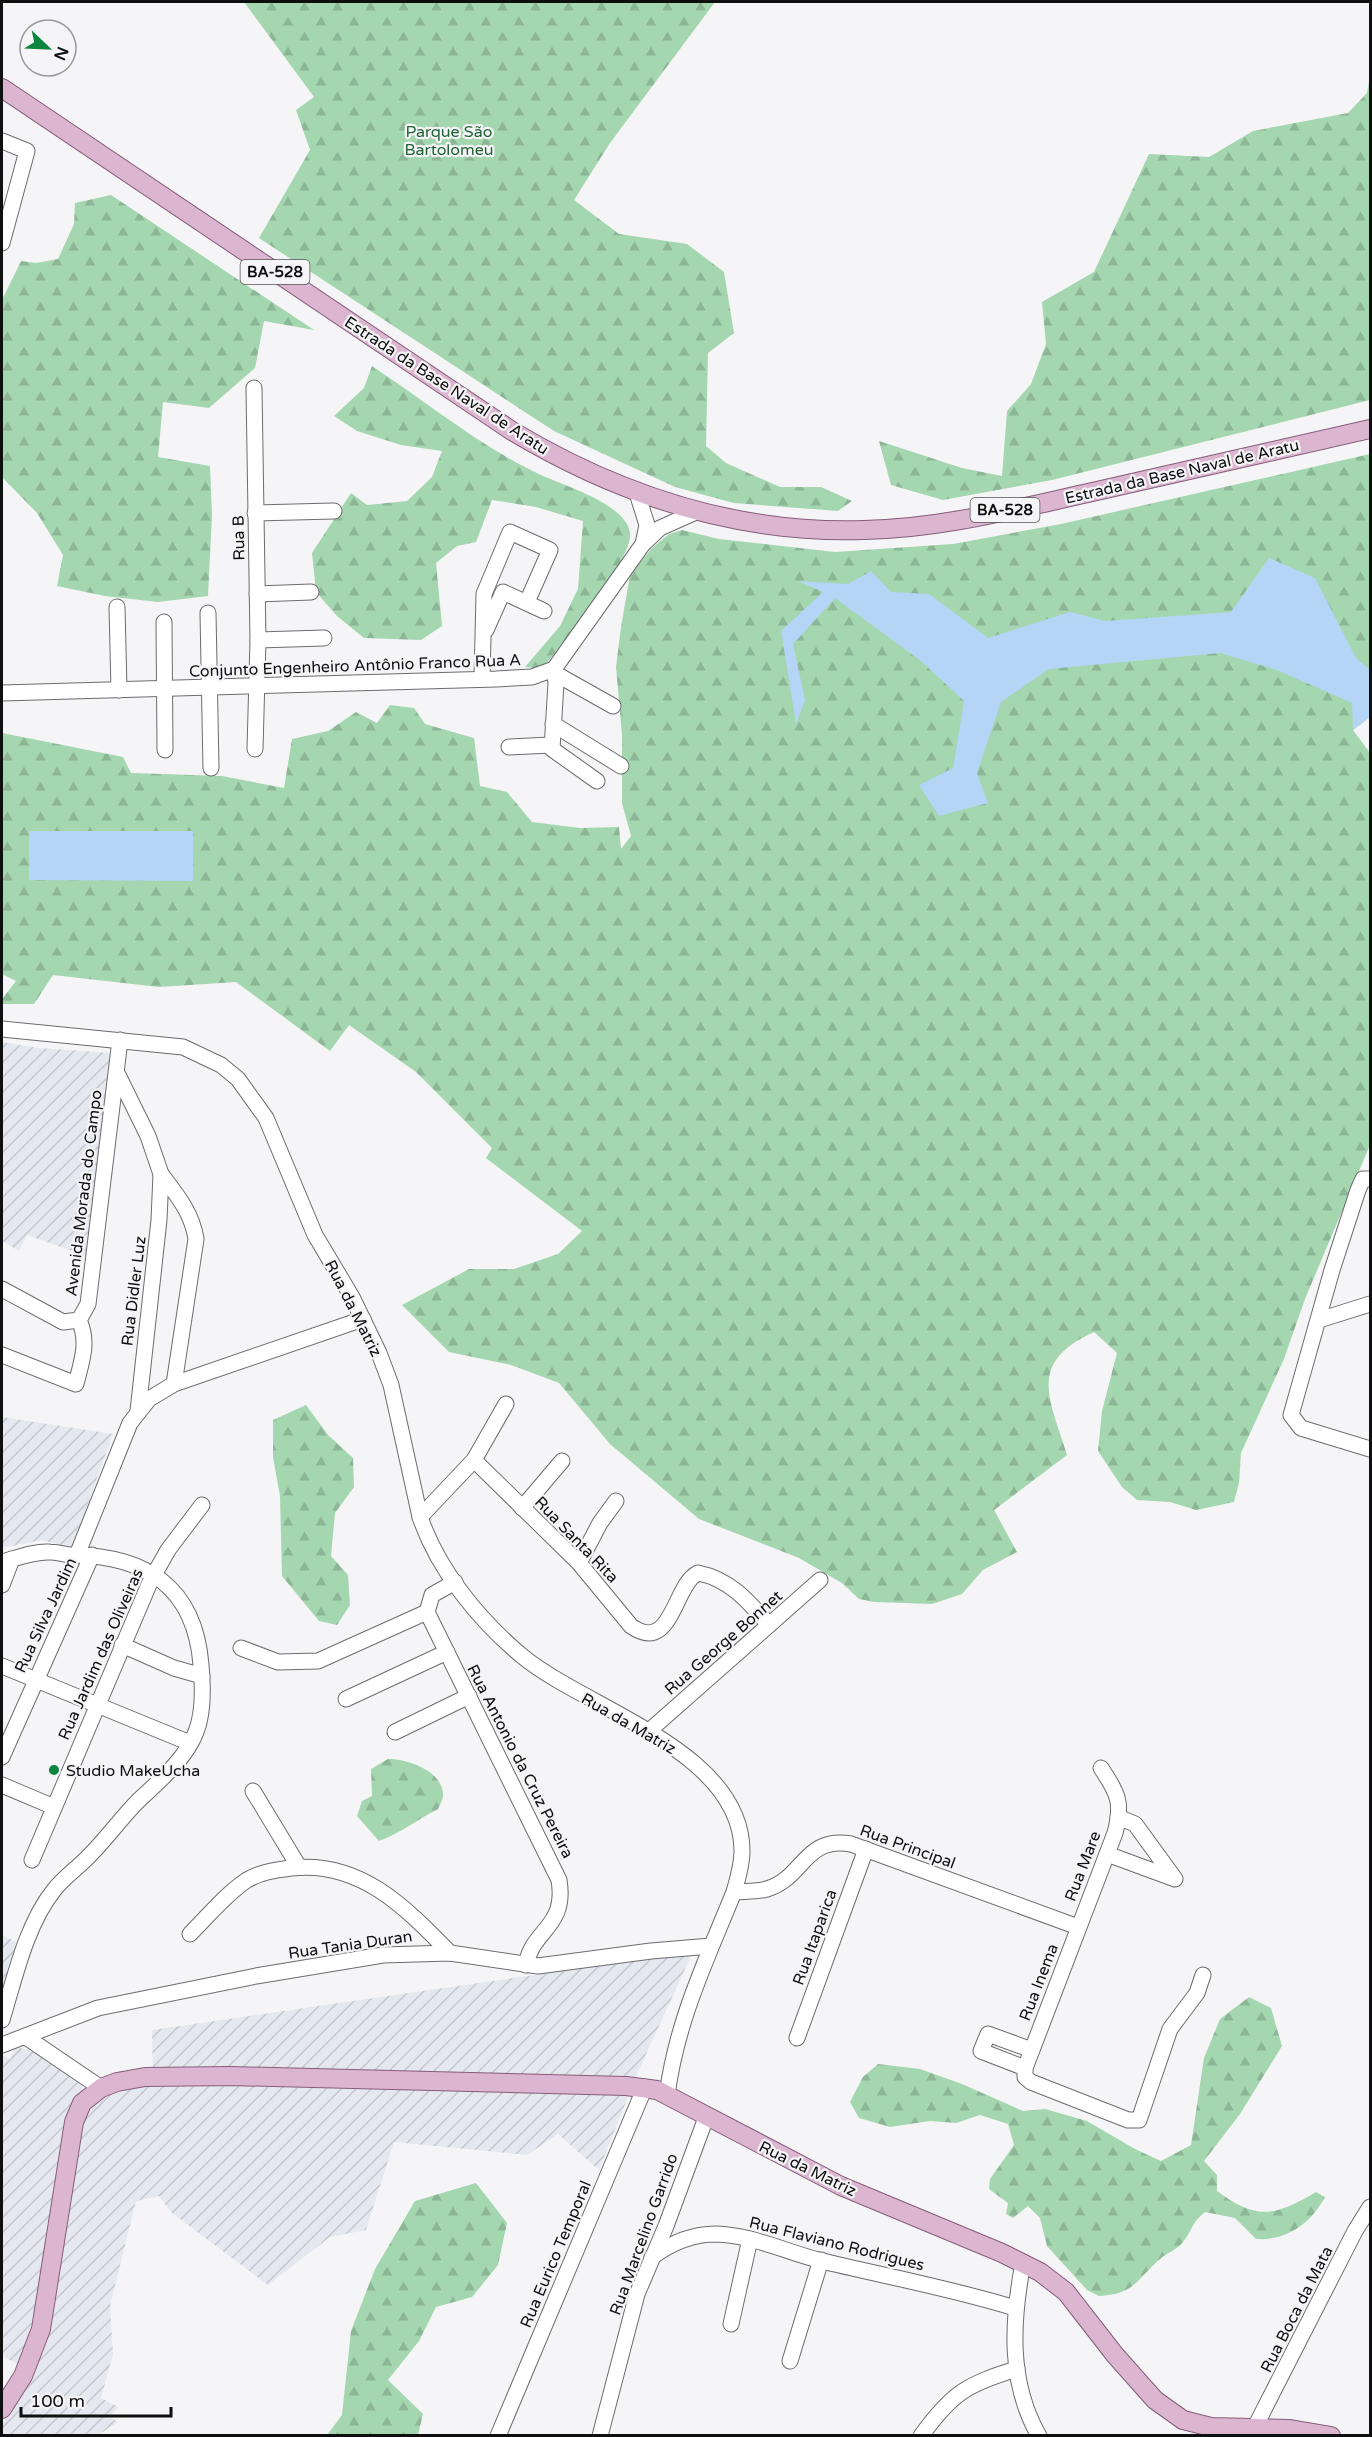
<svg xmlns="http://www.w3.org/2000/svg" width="1372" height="2437" font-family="'Varela Round',sans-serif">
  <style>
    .industrial { fill: url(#industrial-furrows) }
    .forest { fill: url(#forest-firs) }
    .water { fill: #b4d5f6 }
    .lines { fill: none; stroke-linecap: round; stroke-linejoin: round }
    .minor-casing { stroke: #6c6c6e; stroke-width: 17 }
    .major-casing { stroke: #855c7a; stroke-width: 20 }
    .minor { stroke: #fff; stroke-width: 15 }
    .major { stroke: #dcb6d1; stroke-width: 18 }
    .poi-dot { fill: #0b8640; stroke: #f5f5f7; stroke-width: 2 }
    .labels { text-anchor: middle; stroke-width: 4.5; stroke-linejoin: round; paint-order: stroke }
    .shield { fill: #f5f5f7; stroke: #545455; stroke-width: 1.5 }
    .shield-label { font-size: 15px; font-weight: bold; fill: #0f0f10 }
    .park-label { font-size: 16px; fill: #1f6335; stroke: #f5f5f7 }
    .street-label { font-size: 16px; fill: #0f0f10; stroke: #f5f5f7 }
    .poi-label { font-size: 16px; fill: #0f0f10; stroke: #f5f5f7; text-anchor: start }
  </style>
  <defs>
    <pattern id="industrial-furrows" width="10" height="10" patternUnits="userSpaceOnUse" patternTransform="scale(1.5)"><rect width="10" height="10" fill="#e6e8f0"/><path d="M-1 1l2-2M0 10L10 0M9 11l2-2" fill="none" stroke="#c4c6cd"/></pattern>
    <pattern id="forest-firs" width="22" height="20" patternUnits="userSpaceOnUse" patternTransform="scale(1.5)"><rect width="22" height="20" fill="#a4d6af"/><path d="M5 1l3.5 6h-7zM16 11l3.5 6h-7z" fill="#8cb696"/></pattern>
  </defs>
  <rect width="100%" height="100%" fill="#f5f5f7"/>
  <!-- industrial -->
  <g class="industrial">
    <polygon points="2,1042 39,1048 112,1053 86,1256 27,1235 19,1251 2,1241"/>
    <polygon points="2,1417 113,1434 72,1548 42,1540 2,1548"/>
    <polygon points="2,1935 20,1944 2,1993"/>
    <polygon points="693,1952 637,2074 599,2170 558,2134 527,2155 394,2142 366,2230 330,2237 268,2285 172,2213 159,2196 136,2201 110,2306 113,2354 101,2398 118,2407 110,2417 118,2422 98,2435 2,2435 2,2424 33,2374 3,2356 2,2358 2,2055 10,2059 15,2046 42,2055 78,2079 90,2103 126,2083 153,2079 152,2030"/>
  </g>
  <!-- forest -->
  <g class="forest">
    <polygon points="244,2 715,2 610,143 574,200 619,234 687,244 724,272 734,333 708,353 706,446 726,463 780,487 821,487 852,501 838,511 734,503 675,487 554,431 259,238 310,150 296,110 314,97"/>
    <polygon points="1370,76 1370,400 1052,480 943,500 891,485 879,441 962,468 1002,476 1007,411 1031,384 1046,344 1042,302 1094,272 1149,154 1209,157 1253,131 1348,113 1367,93"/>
    <polygon points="111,195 314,330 264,321 255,368 209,408 163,402 158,457 210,466 212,515 208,596 158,602 105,596 57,586 63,555 37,513 2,477 2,300 21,261 36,263 58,259 74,224 75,203"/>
    <path d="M372,366C425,401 484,449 541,475C565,486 626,504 630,533C634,558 560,647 542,669L525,667L560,626L578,589L583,521L536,507L492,500L476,542L457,546L436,563L442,626L421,640L364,638L337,616L316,592L312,553L351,493L367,505L407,501L432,477L442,451L401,445L357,431L334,416L364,388Z"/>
    <path d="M1370,454V717L1353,730L1370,753V1145L1305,1299L1284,1359L1241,1453L1239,1483L1234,1502L1196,1510L1170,1502L1137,1500L1122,1487L1098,1451L1102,1411L1117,1353L1094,1332C1026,1363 1050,1399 1067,1455L994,1510L1017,1552L983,1570L962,1594L932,1604L874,1602L859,1599L842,1583L799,1558L699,1519L610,1444L559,1383L511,1365L449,1352L402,1305L469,1269H514L558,1254L582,1231L486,1158L492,1148L416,1072L349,1025L330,1051L236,982L159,987L53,975L34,1004H2V999L16,981L2,974V733L123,757L131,773L222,776L284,788L292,739L328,731L356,712L377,723L390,705L414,708L425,724L474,738L480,786L507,792L532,822L580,828L619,827L621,849L631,836L622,803V735L616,667L621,627L630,575L651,549L669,534L682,530L719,539L835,552L953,544L1061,524Z"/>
    <polygon points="306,1405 328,1435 353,1458 354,1487 335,1513 331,1556 348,1575 350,1605 337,1625 319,1621 282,1576 280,1496 273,1457 273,1420"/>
    <path d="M388,1759C408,1759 443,1771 443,1795C443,1799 440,1805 438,1809C418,1819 401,1833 379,1841L357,1816L362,1801L372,1796L371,1769Z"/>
    <path d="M1249,1997L1271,2008L1282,2046L1240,2114L1204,2161L1217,2175V2191C1257,2221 1275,2216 1316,2192L1325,2197C1311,2223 1287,2241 1256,2239L1235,2218L1205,2212C1190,2224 1193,2230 1183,2242C1178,2249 1167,2253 1160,2259C1136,2280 1135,2294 1099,2296L1087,2290L1047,2246L1040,2218L1028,2206L1013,2218L1006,2214L1008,2203L989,2189L990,2179L1014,2145L1008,2124L980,2115L956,2123L930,2121L890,2127L859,2118L850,2102L863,2077L878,2064L920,2069L962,2084L1023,2111L1045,2109L1087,2121L1135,2149L1161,2161L1191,2145L1204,2058L1220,2019Z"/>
    <polygon points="476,2183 507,2223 498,2265 472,2297 436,2307 419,2341 388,2380 423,2414 418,2435 327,2435 342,2415 351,2331 375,2269 415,2201"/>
  </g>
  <!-- water -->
  <g class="water">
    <polygon points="1269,558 1315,578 1356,658 1369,669 1370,717 1353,730 1352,703 1277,670 1220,653 1049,669 1001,702 977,773 988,803 939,816 919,785 953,768 964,701 921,661 835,598 793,644 805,700 796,724 781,631 823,592 798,581 848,584 871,571 891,592 929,594 988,638 1070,612 1105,621 1231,612"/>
    <polygon points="29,831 193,831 193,881 29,880"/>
  </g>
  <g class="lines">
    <defs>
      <g id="minor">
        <polyline points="2,141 27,151 2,243"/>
        <polyline points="254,388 258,640 255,749"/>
        <polyline points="637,493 647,525 643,544"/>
        <polyline points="255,513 334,511"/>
        <polyline points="257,594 311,592"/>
        <polyline points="117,607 119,690"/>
        <polyline points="208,613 211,768"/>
        <polyline points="164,622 165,750"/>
        <polyline points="486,630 503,592 544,611"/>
        <polyline points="258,640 324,638"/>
        <polyline points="554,669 556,683 552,749 597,781"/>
        <polyline points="556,674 613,706"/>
        <polyline points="482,679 484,594 510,532 550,550 527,602"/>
        <polyline points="2,693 496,679 532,677 554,669 643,544 660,528 696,512"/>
        <polyline points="553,724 621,766"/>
        <polyline points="509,747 551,745"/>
        <path d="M2,1029L183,1047L221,1065L238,1079L266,1118L315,1235L352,1297L379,1353L391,1385L420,1517C438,1570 479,1620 522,1656C586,1709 742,1751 742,1851C742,1865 738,1878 734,1892C706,1961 677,2020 667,2095"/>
        <polyline points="118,1075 148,1136 161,1174 159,1220 138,1411"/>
        <path d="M161,1174C177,1195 192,1213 196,1239L174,1384"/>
        <polyline points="1370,1179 1363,1179 1358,1190 1332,1270 1291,1415 1301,1428 1370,1449"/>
        <polyline points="2,1289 63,1322 79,1320"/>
        <polyline points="79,1320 88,1304 120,1040"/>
        <polyline points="1319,1320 1370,1304"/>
        <path d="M2,1355L76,1384C82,1360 89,1342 79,1320"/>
        <path d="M474,1460L579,1563L631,1626C672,1655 674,1584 698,1573C730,1579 749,1602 769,1625"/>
        <polyline points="522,1508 562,1461"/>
        <polyline points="420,1517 474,1460 506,1404"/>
        <polyline points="77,1555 130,1423 149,1399 174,1384 363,1319"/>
        <path d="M2,1562C17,1558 34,1551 50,1552C58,1552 65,1555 73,1555C146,1556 195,1587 201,1665C203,1686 204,1712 196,1732C185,1760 159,1781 138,1801C121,1818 107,1838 90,1855C79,1867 64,1877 54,1890C26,1925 15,1977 2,2020"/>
        <polyline points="579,1563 600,1523 616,1501"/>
        <path d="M455,1582L432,1595L427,1612L559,1880C567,1928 532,1929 526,1965"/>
        <polyline points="2,1585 12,1559"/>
        <polyline points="122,1645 174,1668 202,1676"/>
        <polyline points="241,1648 278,1662 318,1661 427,1612"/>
        <polyline points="2,1666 190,1743"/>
        <polyline points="346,1699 447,1652"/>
        <polyline points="649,1731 820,1580"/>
        <polyline points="395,1732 469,1696"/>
        <polyline points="2,1757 92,1555"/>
        <polyline points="2,1785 54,1807"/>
        <polyline points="253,1791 299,1867"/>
        <polyline points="1107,1854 1175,1879 1135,1824 1118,1817"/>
        <polyline points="32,1860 150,1582 168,1550 202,1505"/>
        <path d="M734,1892C745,1891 757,1892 767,1889C804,1878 804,1836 851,1844L1078,1927"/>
        <path d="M190,1934C208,1916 226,1894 247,1880C261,1872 275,1870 291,1868C360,1860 405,1907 450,1953"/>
        <polyline points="26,2037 101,2088"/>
        <polyline points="797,2038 866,1849"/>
        <polyline points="2,2045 98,2008 256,1976 383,1955 450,1953 538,1966 651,1951 711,1946"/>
        <path d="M1032,2050L988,2034L981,2051L1025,2068L1032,2050L1115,1833C1123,1803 1118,1793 1101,1768"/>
        <polyline points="1025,2068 1025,2077 1031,2082 1128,2120 1139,2120 1170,2029 1197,1993 1203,1975"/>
        <path d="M652,2257C671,2243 691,2234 716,2234C751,2235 784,2251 818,2260C884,2276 950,2288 1015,2308"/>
        <path d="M1023,2263C1012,2321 1008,2382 1039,2436"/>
        <polyline points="731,2324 750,2239"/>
        <polyline points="790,2361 821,2260"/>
        <polyline points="1255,2427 1355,2231 1370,2207"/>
        <polyline points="498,2436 645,2087"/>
        <polyline points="600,2436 637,2294 666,2226 707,2115"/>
        <path d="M921,2436C952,2393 967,2384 1017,2369"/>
      </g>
      <g id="major">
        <path d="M2,88L512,431C619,495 738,534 864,530C939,529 1015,509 1088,493C1182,472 1276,450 1370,429"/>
        <polyline points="2,2409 23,2376 41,2329 74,2122 82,2103 101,2088 117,2082 145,2077 231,2076 626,2086 657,2090 841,2186 1002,2253 1040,2272 1066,2292 1115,2355 1155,2400 1183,2420 1211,2427 1290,2429 1331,2436"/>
      </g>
    </defs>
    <!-- minor casing -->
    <use href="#minor" class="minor-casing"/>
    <!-- major casing -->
    <use href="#major" class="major-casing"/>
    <!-- minor -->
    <use href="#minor" class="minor"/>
    <!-- major -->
    <use href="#major" class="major"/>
  </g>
  <!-- markers -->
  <circle class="poi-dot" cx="54" cy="1770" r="6"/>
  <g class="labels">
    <!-- shield labels -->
    <g class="shield">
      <rect x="240.5" y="260" width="69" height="24" rx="4.5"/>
      <rect x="970.5" y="498" width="69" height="24" rx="4.5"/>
    </g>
    <g class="shield-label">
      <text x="275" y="277">BA-528</text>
      <text x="1005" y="515">BA-528</text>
    </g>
    <!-- park labels -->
    <g class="park-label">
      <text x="449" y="137">Parque São<tspan x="449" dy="18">Bartolomeu</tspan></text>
    </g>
    <!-- street labels -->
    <g class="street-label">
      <text transform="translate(447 385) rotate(33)" y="6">Estrada da Base Naval de Aratu</text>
      <text transform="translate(1182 471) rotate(-13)" y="6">Estrada da Base Naval de Aratu</text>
      <text transform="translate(238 538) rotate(-91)" y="6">Rua B</text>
      <text transform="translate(355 665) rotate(-2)" y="6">Conjunto Engenheiro Antônio Franco Rua A</text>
      <text transform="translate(83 1193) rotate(-83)" y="6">Avenida Morada do Campo</text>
      <text transform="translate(133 1291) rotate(-83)" y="6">Rua Didler Luz</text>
      <text transform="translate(354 1308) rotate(63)" y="6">Rua da Matriz</text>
      <text transform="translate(577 1539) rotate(46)" y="6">Rua Santa Rita</text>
      <text transform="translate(45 1615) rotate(-65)" y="6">Rua Silva Jardim</text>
      <text transform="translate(723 1642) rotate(-41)" y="6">Rua George Bonnet</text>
      <text transform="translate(100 1654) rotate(-66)" y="6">Rua Jardim das Oliveiras</text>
      <text transform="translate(629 1723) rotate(30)" y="6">Rua da Matriz</text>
      <text transform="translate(521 1761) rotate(63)" y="6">Rua Antonio da Cruz Pereira</text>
      <text transform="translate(908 1846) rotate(20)" y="6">Rua Principal</text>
      <text transform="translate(1082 1866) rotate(-69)" y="6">Rua Mare</text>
      <text transform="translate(814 1937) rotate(-70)" y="6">Rua Itaparica</text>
      <text transform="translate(350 1944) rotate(-8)" y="6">Rua Tania Duran</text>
      <text transform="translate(1038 1982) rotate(-69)" y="6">Rua Inema</text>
      <text transform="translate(808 2168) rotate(26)" y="6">Rua da Matriz</text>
      <text transform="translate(643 2234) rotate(-70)" y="6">Rua Marcelino Garrido</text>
      <text transform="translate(837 2243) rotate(14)" y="6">Rua Flaviano Rodrigues</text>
      <text transform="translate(555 2254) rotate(-67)" y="6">Rua Eurico Temporal</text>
      <text transform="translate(1296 2309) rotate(-63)" y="6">Rua Boca da Mata</text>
    </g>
    <!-- poi labels -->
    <g class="poi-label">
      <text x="66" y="1776">Studio MakeUcha</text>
    </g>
  </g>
  <!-- border -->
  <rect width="1372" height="2437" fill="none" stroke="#0f0f10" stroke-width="6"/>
  <!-- north arrow -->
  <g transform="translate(48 48) rotate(113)"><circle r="28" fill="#f5f5f7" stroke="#99999b" stroke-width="1.5"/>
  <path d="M0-4.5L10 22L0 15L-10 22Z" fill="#0b8640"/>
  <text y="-9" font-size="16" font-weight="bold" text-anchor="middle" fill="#0f0f10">N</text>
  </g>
  <!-- scale -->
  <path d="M21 2407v9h150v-9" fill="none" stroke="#0f0f10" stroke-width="3"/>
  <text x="30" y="2407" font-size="18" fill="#0f0f10" stroke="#f5f5f7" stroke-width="4.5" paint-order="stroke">100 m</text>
</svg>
